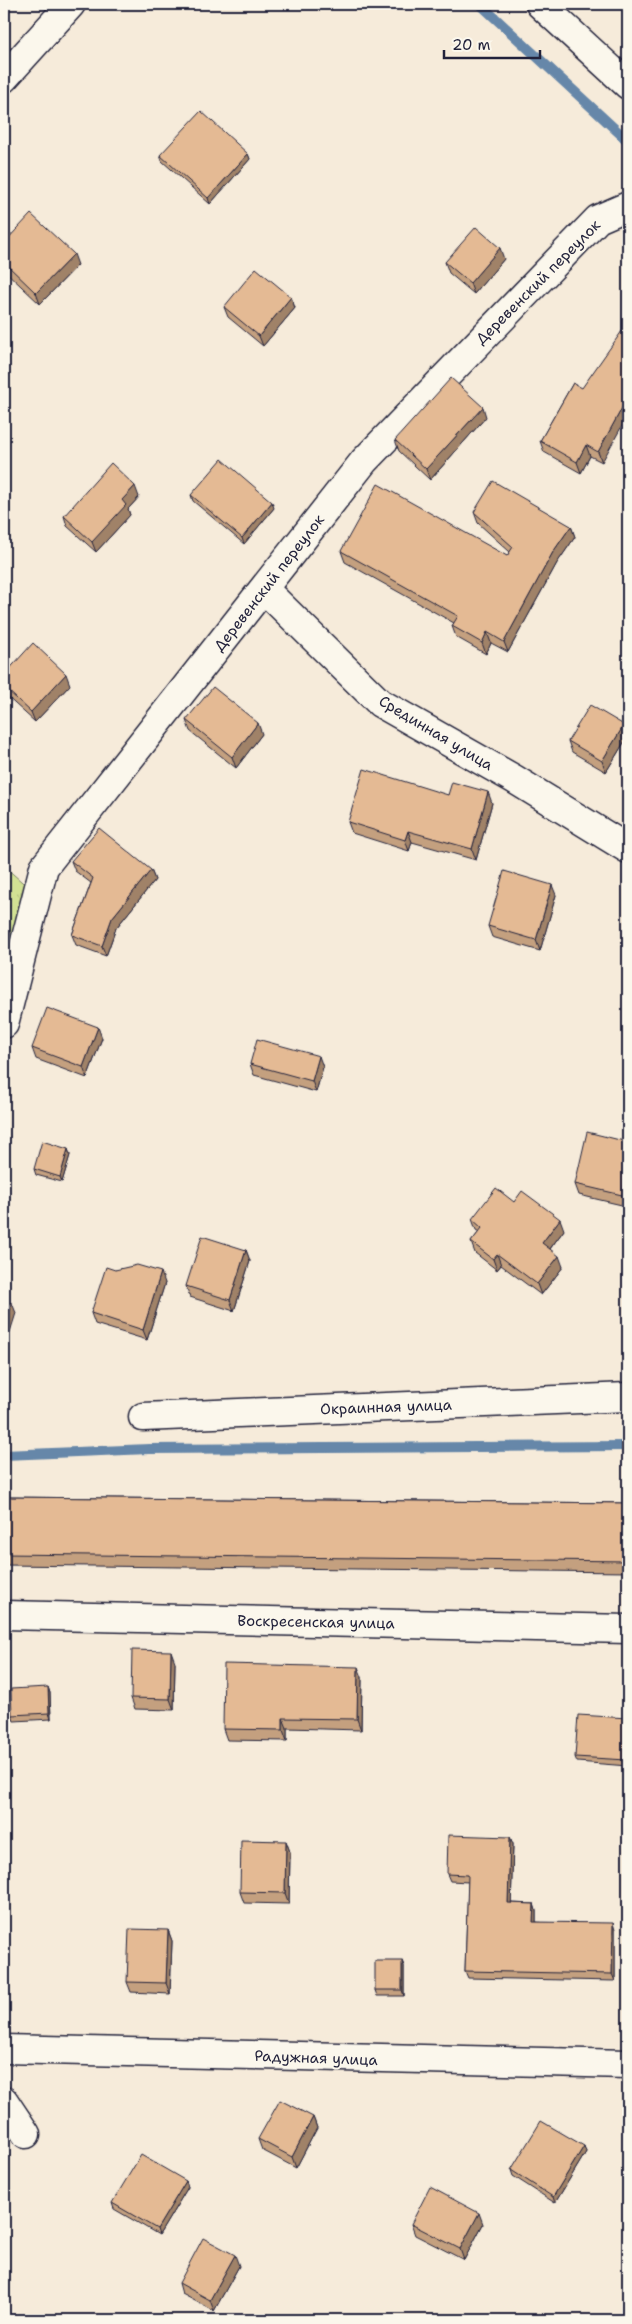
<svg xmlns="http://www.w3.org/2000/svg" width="632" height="2324" font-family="'Shantell Sans',sans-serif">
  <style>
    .park { fill: url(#park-tufts); stroke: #7a8268 }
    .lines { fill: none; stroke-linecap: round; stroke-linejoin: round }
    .stream { stroke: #6687a9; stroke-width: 10 }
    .street-casing { stroke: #22223b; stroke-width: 31 }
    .secondary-casing { stroke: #22223b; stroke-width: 31 }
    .street { stroke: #fbf7ec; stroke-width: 28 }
    .secondary { stroke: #fbf7ec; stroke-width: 28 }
    .wall { fill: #c4a07f; stroke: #22223b }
    .shaded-wall { fill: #a08268; stroke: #22223b }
    .building { fill: #e4ba94; stroke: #22223b }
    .labels { text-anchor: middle; stroke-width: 4; stroke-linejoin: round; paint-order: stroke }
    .street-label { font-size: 15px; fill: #22223b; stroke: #fbf7ec }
  </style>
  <defs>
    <pattern id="park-tufts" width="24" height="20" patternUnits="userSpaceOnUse" patternTransform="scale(1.25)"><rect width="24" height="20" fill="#d2e194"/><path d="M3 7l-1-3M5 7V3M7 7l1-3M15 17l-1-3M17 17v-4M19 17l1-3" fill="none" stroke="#b4c180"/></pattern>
  </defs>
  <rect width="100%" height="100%" fill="#f6ebda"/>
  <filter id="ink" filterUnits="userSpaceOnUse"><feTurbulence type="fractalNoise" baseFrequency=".02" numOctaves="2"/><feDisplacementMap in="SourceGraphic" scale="10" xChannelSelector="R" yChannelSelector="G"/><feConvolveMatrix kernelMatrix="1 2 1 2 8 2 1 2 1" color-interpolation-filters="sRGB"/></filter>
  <g filter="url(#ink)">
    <!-- park -->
    <polygon class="park" points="5,867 30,889 4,975 4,869"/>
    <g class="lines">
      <!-- stream -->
      <g class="stream">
        <polyline points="480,4 628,141"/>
        <polyline points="4,1455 149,1449 628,1446"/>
      </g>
      <defs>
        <g id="street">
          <polyline points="4,78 71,4"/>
          <polyline points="264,589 380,703 514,779 628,849"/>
          <polyline points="4,1024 44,867 364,461 598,219 628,206"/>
          <polyline points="143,1417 628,1397"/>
          <polyline points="4,1615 628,1629"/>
          <polyline points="4,2049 628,2064"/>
          <polyline points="4,2101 26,2134"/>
        </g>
        <polyline id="secondary" points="540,4 628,85"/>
      </defs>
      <!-- street casing -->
      <use href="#street" class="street-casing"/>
      <!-- secondary casing -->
      <use href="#secondary" class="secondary-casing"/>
      <!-- street -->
      <use href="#street" class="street"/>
      <!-- secondary -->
      <use href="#secondary" class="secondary"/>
    </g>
    <!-- wall -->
    <g class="wall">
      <polygon points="248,154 250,159 210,204 162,161 160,155"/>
      <polygon points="4,243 78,265 40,304 4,270"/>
      <polygon points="504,259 474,294 449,273 445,262"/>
      <polygon points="291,297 295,308 263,346 228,317 224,307"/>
      <polygon points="573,383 602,462 590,456 581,473 544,452 540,441"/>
      <polygon points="486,417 430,480 399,451 395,440"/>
      <polygon points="191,495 274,508 244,544 193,501"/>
      <polygon points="139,497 128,509 130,515 96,552 67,526 64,516"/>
      <polygon points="474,512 571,526 575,537 557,563 508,652 491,643 486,654 456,637 452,626 454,623 345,562 341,551 507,556 510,552 478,523"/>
      <polygon points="4,675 70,685 35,722 4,694"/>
      <polygon points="186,720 262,734 236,768 190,731"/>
      <polygon points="628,736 606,772 572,752 568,741"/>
      <polygon points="448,795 492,803 476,860 412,842 409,851 352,833 348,822"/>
      <polygon points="71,861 151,870 155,880 116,928 106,956 76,945 72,935 91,883 75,871"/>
      <polygon points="556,895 540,951 492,937 488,926"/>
      <polygon points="102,1038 87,1078 36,1059 32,1048"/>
      <polygon points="250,1064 323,1067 316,1092 254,1075"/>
      <polygon points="628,1142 626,1206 579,1195 575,1184"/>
      <polygon points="68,1149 70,1155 62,1182 36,1175 34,1169"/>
      <polygon points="514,1202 564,1230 550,1249 563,1267 541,1295 501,1265 497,1270 475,1253 471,1242 479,1232 476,1230 472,1219"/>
      <polygon points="246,1250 250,1261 234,1311 190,1297 186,1286"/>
      <polygon points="115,1270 165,1283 147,1340 95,1324 91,1313"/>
      <polygon points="4,1497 628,1503 628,1572 4,1565"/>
      <polygon points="175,1662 174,1710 135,1709 131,1698"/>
      <polygon points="362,1677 361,1730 287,1728 287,1741 227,1740 223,1729"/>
      <polygon points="48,1687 50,1693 51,1719 14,1721 12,1715"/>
      <polygon points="628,1718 628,1766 577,1762 575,1757"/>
      <polygon points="4,1768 6,1774 8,1799 4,1800"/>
      <polygon points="510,1837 513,1844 511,1903 534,1904 536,1911 536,1922 615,1930 615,1981 468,1978 465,1971 468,1882 450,1881 447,1874"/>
      <polygon points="286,1841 290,1852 289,1904 244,1903 240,1892"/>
      <polygon points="168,1930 172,1941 170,1994 131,1992 127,1982"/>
      <polygon points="402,1961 404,1966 404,1996 377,1996 375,1990"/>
      <polygon points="313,2117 317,2128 296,2168 262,2150 258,2139"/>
      <polygon points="584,2146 586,2152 555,2203 513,2176 511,2170"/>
      <polygon points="186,2181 188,2187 159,2235 114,2209 112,2203"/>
      <polygon points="411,2224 483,2224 464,2260 415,2235"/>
      <polygon points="239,2266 214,2311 182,2294 179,2283"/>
    </g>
    <!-- shaded-wall -->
    <g class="shaded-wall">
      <polygon points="248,154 250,159 210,204 208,198"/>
      <polygon points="500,248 504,259 474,294 470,283"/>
      <polygon points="74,254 78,265 40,304 36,293"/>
      <polygon points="291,297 295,308 263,346 259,336"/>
      <polygon points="628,397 628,415 602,462 598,452"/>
      <polygon points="483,407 486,417 430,480 426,469"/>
      <polygon points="586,445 590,456 581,473 577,462"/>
      <polygon points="135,486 139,497 128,509 130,515 96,552 92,542 122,500"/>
      <polygon points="272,502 274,508 244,544 242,538"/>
      <polygon points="571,526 575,537 557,563 508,652 504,642 553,552"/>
      <polygon points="487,632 491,643 486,654 482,643"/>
      <polygon points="66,674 70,685 35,722 31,712"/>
      <polygon points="258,723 262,734 236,768 232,757"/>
      <polygon points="624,725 628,736 606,772 602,761"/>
      <polygon points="488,792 492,803 476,860 472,849"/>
      <polygon points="408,831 412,842 409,851 405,840"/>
      <polygon points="151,870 155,880 116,928 106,956 102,946 112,918"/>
      <polygon points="552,885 556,895 540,951 536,940"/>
      <polygon points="98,1027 102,1038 87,1078 83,1067"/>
      <polygon points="319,1056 323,1067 316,1092 312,1081"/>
      <polygon points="68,1149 70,1155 62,1182 60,1177"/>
      <polygon points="628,1169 628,1196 626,1206 622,1195"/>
      <polygon points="560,1219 564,1230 546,1254 542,1243"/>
      <polygon points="246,1250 250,1261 234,1311 230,1300"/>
      <polygon points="497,1254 501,1265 497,1270 493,1259"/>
      <polygon points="559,1256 563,1267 541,1295 537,1284"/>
      <polygon points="161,1272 165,1283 147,1340 143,1330"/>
      <polygon points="12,1303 16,1313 4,1351 4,1328"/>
      <polygon points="171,1651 175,1662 174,1710 170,1699"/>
      <polygon points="358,1667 362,1677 361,1730 357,1719"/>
      <polygon points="48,1687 50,1693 51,1719 49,1713"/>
      <polygon points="283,1718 287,1728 287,1741 283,1730"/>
      <polygon points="4,1768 6,1774 8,1799 6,1794"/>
      <polygon points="510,1837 513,1844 511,1910 508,1903"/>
      <polygon points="286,1841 290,1852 289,1904 285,1893"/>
      <polygon points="534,1904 536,1911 536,1929 533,1922"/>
      <polygon points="613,1923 615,1930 615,1981 612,1974"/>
      <polygon points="168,1930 172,1941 170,1994 166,1983"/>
      <polygon points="402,1961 404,1966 404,1996 402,1990"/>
      <polygon points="313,2117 317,2128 296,2168 292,2157"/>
      <polygon points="584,2146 586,2152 555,2203 553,2197"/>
      <polygon points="186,2181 188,2187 159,2235 157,2229"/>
      <polygon points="479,2213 483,2224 464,2260 460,2249"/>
      <polygon points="235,2255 239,2266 214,2311 210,2300"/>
    </g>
    <!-- building -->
    <g class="building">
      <polygon points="201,111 248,154 208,198 160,155"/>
      <polygon points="31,214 74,254 36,293 4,262 4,243"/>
      <polygon points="476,227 500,248 470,283 445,262"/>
      <polygon points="256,268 291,297 259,336 224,307"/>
      <polygon points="622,331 628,336 628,397 598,452 586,445 577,462 540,441 573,383 582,388"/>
      <polygon points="451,378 483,407 426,469 395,440"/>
      <polygon points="222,459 272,502 242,538 191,495"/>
      <polygon points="111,463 135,486 122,500 126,505 92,542 64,516"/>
      <polygon points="493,481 571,526 553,552 504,642 487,632 482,643 452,626 458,616 341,551 378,484 507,556 513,547 474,512"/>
      <polygon points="33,643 66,674 31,712 4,687 4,675"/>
      <polygon points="213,687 258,723 232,757 186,720"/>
      <polygon points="590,705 624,725 602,761 568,741"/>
      <polygon points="364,769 448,795 452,782 488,792 472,849 408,831 405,840 348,822"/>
      <polygon points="99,828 151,870 112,918 102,946 72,935 93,878 71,861"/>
      <polygon points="504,871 552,885 536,940 488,926"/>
      <polygon points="47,1008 98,1027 83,1067 32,1048"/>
      <polygon points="257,1039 319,1056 312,1081 250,1064"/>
      <polygon points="587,1132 628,1142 628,1169 622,1195 575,1184"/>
      <polygon points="42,1141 68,1149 60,1177 34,1169"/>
      <polygon points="496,1188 514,1202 522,1191 560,1219 542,1243 559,1256 537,1284 497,1254 493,1259 471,1242 482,1228 472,1219"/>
      <polygon points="202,1236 246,1250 230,1300 186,1286"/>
      <polygon points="137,1265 161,1272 143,1330 91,1313 106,1267 115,1270"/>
      <polygon points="4,1300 12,1303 4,1328"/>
      <polygon points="4,1497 628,1503 628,1561 4,1554"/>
      <polygon points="132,1650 171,1651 170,1699 131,1698"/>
      <polygon points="224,1664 358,1667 357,1719 283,1718 283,1730 223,1729"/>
      <polygon points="48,1687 49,1713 12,1715 11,1689"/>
      <polygon points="578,1715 628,1718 627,1760 575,1757"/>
      <polygon points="4,1768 6,1794 4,1794"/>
      <polygon points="448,1835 510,1837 508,1903 534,1904 533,1922 613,1923 612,1974 465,1971 468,1875 447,1874"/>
      <polygon points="241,1840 286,1841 285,1893 240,1892"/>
      <polygon points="129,1929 168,1930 166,1983 127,1982"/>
      <rect x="375" y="1961" width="27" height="29"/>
      <polygon points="280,2100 313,2117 292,2157 258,2139"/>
      <polygon points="541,2121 584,2146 553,2197 511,2170"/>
      <polygon points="141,2155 186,2181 157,2229 112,2203"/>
      <polygon points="430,2187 479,2213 460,2249 411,2224"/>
      <polygon points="203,2238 235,2255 210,2300 179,2283"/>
    </g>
  </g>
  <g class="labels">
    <!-- street labels -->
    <g class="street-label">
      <text transform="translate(538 282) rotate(-45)" y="5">Деревенский переулок</text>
      <text transform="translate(269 583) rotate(-52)" y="5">Деревенский переулок</text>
      <text transform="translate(436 733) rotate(31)" y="5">Срединная улица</text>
      <text transform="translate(386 1407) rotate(-2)" y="5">Окраинная улица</text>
      <text transform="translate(316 1622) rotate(1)" y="5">Воскресенская улица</text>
      <text transform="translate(316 2058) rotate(2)" y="5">Радужная улица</text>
    </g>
  </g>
  <!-- margin -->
  <rect width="632" height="2324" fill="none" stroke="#fbf7ec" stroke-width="20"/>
  <rect x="10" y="10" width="612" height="2304" fill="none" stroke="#22223b" stroke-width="2" filter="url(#ink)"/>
  <!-- scale -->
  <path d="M444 50v8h96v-8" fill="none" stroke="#22223b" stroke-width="2.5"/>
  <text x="452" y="50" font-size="15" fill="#22223b" stroke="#fbf7ec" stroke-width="4" paint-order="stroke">20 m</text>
</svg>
